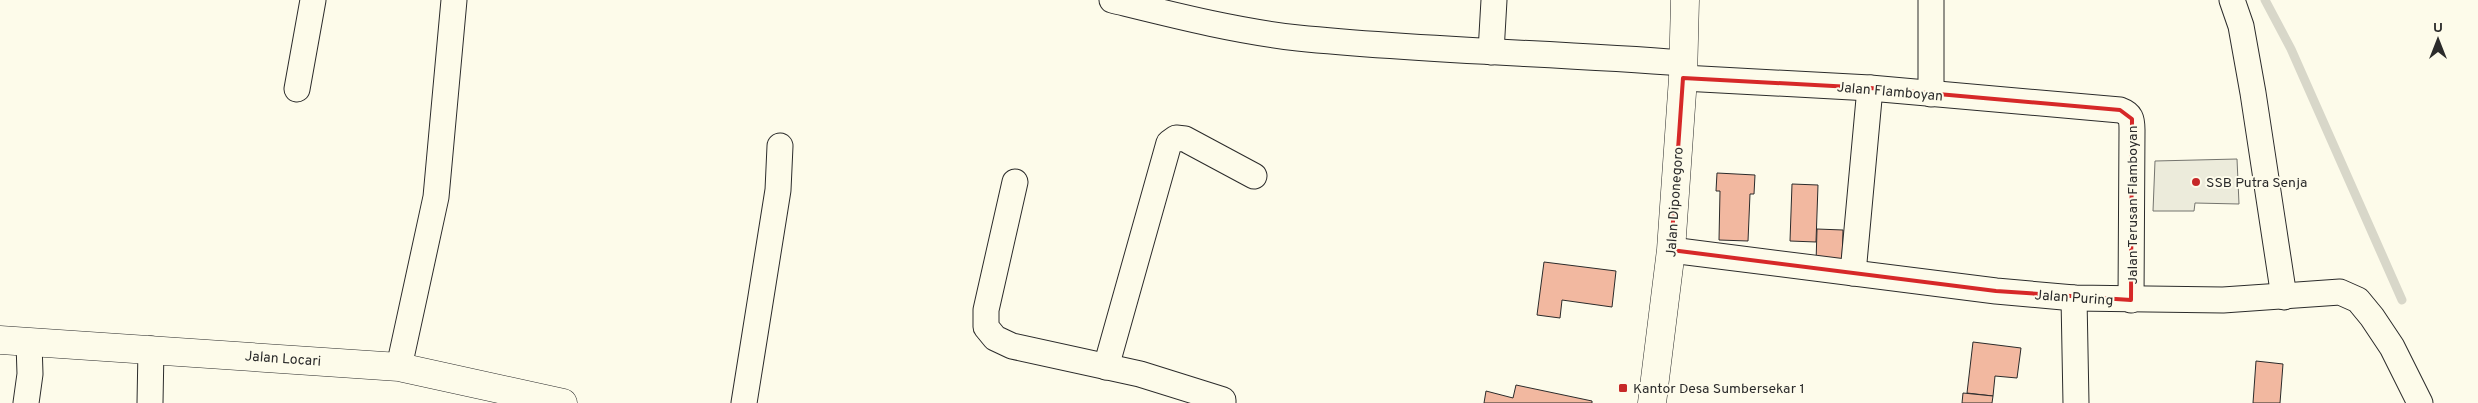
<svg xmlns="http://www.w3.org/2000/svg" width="2478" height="403" font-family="Overpass,sans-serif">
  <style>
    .green { fill: #ecebdb; stroke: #74746e }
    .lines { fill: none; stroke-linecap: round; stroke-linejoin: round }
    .stream { stroke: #d8d7c9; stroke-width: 9 }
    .building { fill: #f2b8a0; stroke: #2b2b2b }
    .street-casing { stroke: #2b2b2b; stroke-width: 27 }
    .secondary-casing { stroke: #2b2b2b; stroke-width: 29 }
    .street { stroke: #fdfbea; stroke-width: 25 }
    .secondary { stroke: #fdfbea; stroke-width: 28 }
    .marked { fill: none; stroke: #d62828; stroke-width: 4; stroke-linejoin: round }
    .poi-dot { fill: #c62828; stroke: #fdfbea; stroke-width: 2 }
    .labels { text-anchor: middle; stroke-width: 4; stroke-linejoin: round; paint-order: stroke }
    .street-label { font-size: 14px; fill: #2b2b2b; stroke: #fdfbea }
    .poi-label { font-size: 14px; fill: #2b2b2b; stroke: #fdfbea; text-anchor: start }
  </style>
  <rect width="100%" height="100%" fill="#fdfbea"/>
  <!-- green -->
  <polygon class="green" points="2237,159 2239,204 2195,203 2194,211 2153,211 2155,161"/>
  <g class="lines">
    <!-- stream -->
    <polyline class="stream" points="2265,0 2291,49 2402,300"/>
  </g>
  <!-- building -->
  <g class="building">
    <polygon points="1717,173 1755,175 1754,194 1750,194 1748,241 1719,240 1720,191 1716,191"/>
    <polygon points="1792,184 1818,185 1816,242 1790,241"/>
    <polygon points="1817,229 1843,230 1842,264 1816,263"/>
    <polygon points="1544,262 1616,271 1612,307 1562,300 1560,318 1537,315"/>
    <polygon points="1973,342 2021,348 2017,378 1995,376 1993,396 1967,393"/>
    <polygon points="2256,361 2283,364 2280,403 2253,403"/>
    <polygon points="1516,385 1592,401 1592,403 1484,403 1486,391 1513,398"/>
    <polygon points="1963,393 1993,396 1992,403 1962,403"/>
  </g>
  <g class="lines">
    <defs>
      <g id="street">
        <path d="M1112,0C1173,15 1235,31 1298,38C1426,51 1555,53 1683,63"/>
        <polyline points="1931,0 1931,94"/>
        <polyline points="2232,0 2241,26 2253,93 2284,297"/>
        <polyline points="1491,52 1494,0"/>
        <path d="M1683,78L1870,88L2120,110C2131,114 2132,119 2132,130L2131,300"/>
        <polyline points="297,89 313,0"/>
        <polyline points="1015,182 986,310 986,327 995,338 1012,346 1140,374 1223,400 1223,403"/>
        <polyline points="1671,250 1996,291 2074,298 2223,300 2340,292 2358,300 2372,317 2392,347 2420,403"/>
        <polyline points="1853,273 1870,88"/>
        <polyline points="2074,298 2076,403"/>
        <polyline points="399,367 436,197 454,0"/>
        <polyline points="1106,367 1169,143 1176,138 1185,139 1254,176"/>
        <polyline points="26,403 30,374 29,343"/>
        <polyline points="150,403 151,349"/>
        <polyline points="744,403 778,190 780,146"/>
      </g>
      <g id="secondary">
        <polyline points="0,340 399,367 563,403"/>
        <polyline points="1652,403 1671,250 1683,78 1685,0"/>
      </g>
    </defs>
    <!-- street casing -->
    <use href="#street" class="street-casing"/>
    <!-- secondary casing -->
    <use href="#secondary" class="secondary-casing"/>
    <!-- street -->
    <use href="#street" class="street"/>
    <!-- secondary -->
    <use href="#secondary" class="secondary"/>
  </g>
  <!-- marked area -->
  <path class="marked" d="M1683,78L1870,88L2120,110L2132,119L2131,300L1996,291L1671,250Z"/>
  <!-- markers -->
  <g class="poi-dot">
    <circle cx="2196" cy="182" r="5"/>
    <rect x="1618" y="383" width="10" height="10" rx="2.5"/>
  </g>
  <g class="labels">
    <!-- street labels -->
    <g class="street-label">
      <text transform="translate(1890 91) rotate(5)" y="5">Jalan Flamboyan</text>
      <text transform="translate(1674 202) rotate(-86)" y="5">Jalan Diponegoro</text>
      <text transform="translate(2132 205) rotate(-90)" y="5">Jalan Terusan Flamboyan</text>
      <text transform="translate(2074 297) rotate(4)" y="5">Jalan Puring</text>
      <text transform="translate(283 358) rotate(4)" y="5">Jalan Locari</text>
    </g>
    <!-- poi labels -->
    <g class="poi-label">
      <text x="2206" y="187">SSB Putra Senja</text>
      <text x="1633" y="393">Kantor Desa Sumbersekar 1</text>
    </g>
  </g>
  <!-- north arrow -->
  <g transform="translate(2438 40)" stroke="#fdfbea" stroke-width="4" paint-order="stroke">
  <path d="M0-4L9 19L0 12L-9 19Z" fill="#2b2b2b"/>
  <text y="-8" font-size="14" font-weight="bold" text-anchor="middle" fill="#2b2b2b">U</text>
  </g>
</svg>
